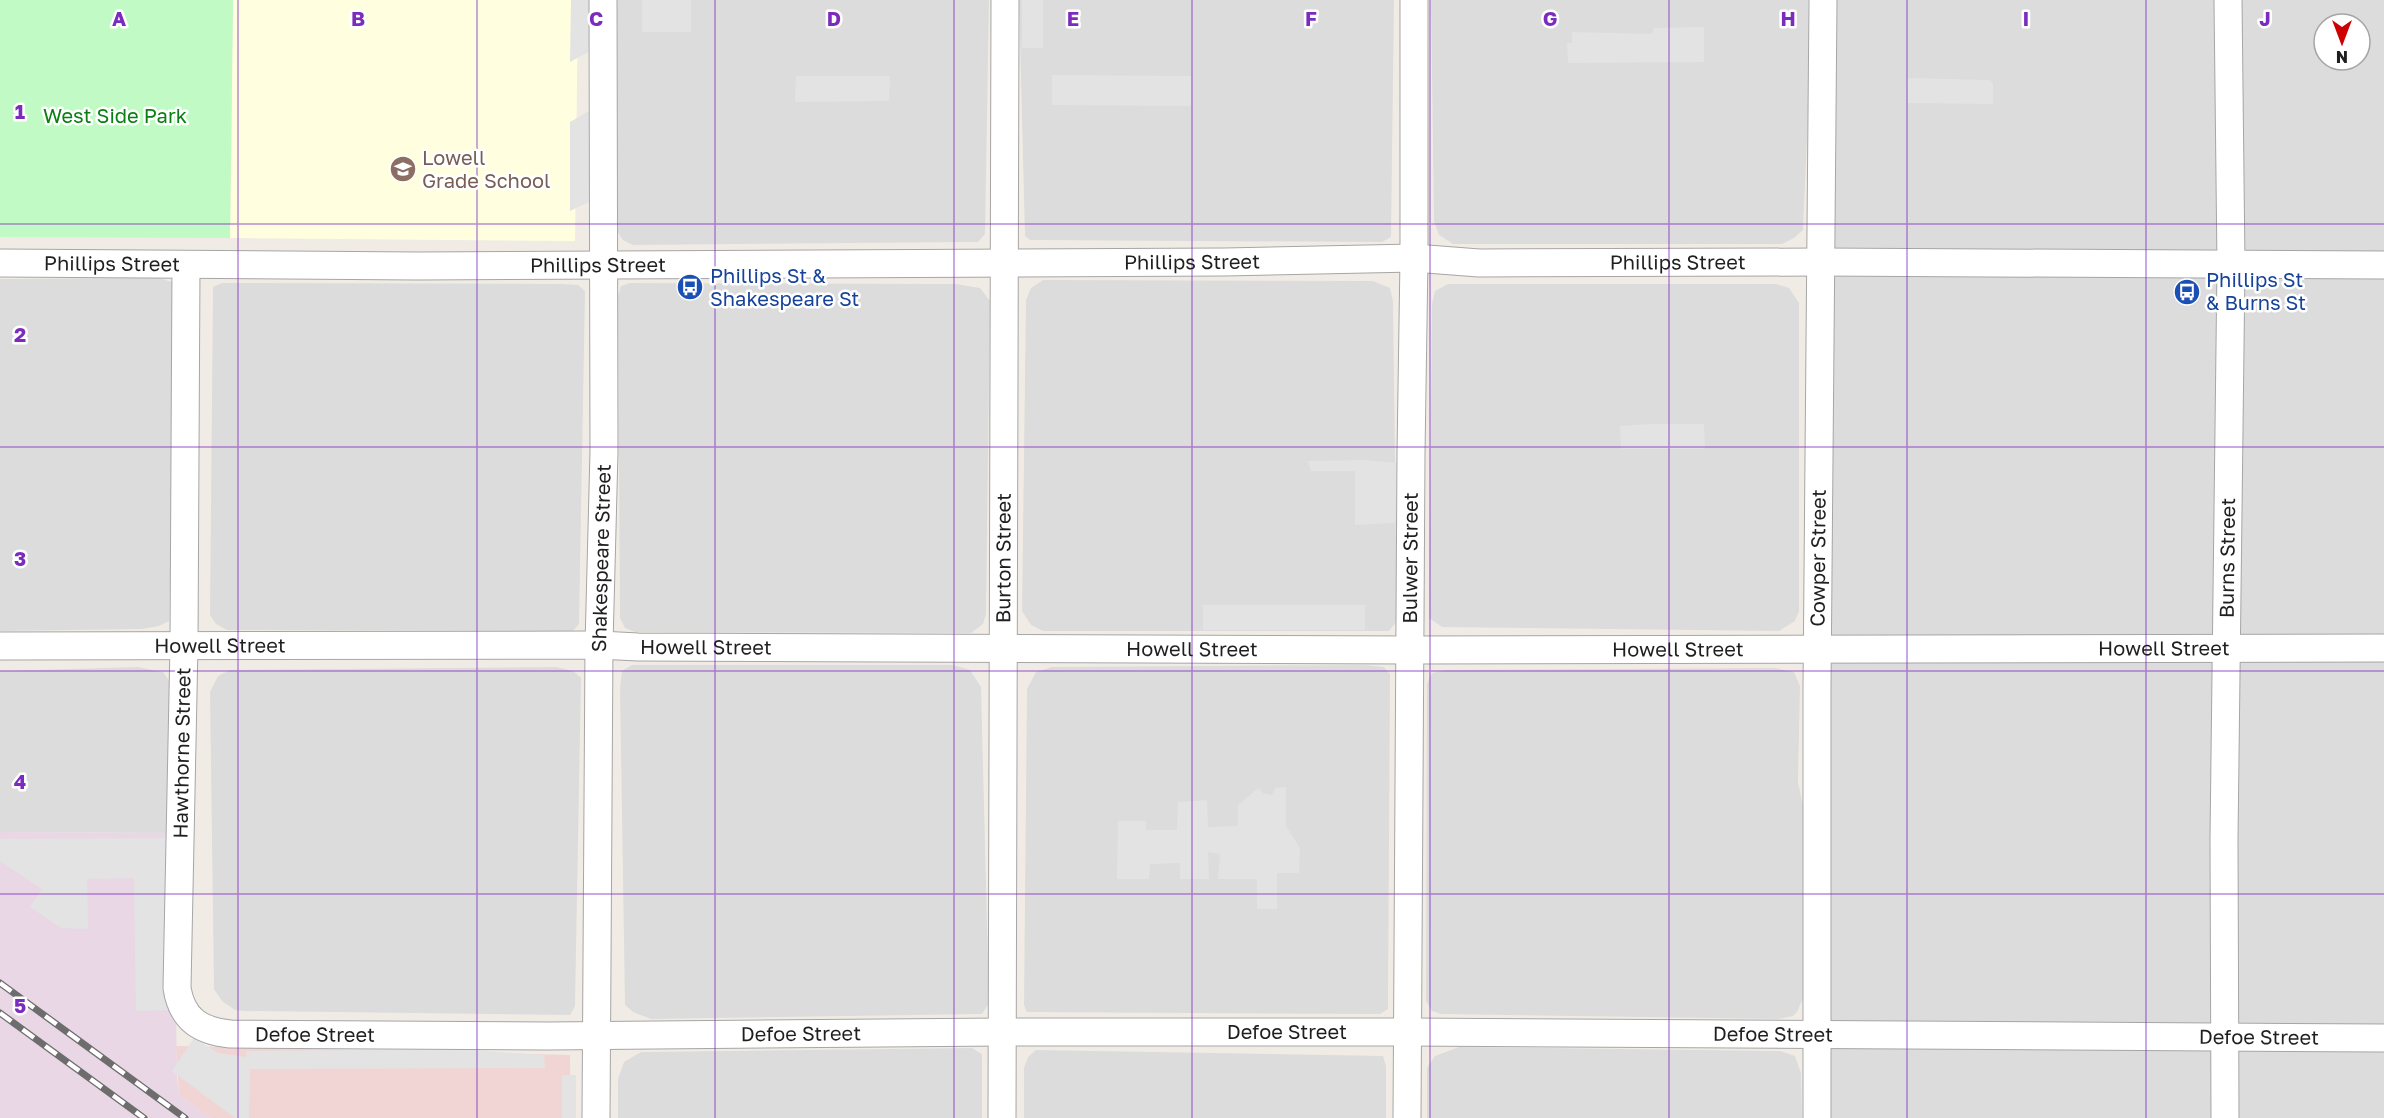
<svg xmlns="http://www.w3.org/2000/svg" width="2384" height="1118" font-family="'Golos Text',sans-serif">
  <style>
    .residential { fill: #dddcdc; fill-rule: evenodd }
    .commercial { fill: #f1d5d4 }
    .industrial { fill: #e9d7e6 }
    .education { fill: #ffffdf }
    .park { fill: #c1fac5 }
    .parking { fill: #e3e3e3 }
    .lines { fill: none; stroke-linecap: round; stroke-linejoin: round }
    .minor-casing { stroke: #a6a6a6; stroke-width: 29 }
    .minor { stroke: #fff; stroke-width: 27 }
    .rail-casing { stroke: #6d6d6d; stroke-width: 7 }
    .rail { stroke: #fff; stroke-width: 4.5; stroke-dasharray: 14; stroke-linecap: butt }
    .grid { fill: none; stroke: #7b2cbf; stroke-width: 1.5; stroke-opacity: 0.55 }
    .labels { text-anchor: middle; stroke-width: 5; stroke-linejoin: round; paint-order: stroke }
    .park-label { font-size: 20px; fill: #0a8013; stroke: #fff }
    .education-label { font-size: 20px; fill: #785e54; stroke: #fff; text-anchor: start }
    .street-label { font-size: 20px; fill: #1f1f1f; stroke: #fff }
    .transit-label { font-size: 20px; fill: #164399; stroke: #fff; text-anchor: start }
    .grid-label { font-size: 20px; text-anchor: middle; font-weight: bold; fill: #7b2cbf; stroke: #fff; stroke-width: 5; stroke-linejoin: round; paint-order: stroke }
  </style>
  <rect width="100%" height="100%" fill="#f0ece5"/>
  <!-- residential -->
  <g class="residential">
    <polygon points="613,0 989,0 985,234 978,242 966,242 633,245 623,240 616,230"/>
    <polygon points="1019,0 1394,0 1391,237 1382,242 1030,240 1025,236"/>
    <polygon points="1431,0 1808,0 1809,92 1803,230 1794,238 1782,244 1453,244 1439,235 1434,221"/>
    <path d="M1834,0H2384V1118H1825ZM2324,24H2360V60H2324Z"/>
    <polygon points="159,278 172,282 177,291 169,621 159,626 142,629 0,631 0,279"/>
    <polygon points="1043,280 1373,281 1390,288 1393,301 1397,621 1389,631 1043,631 1031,625 1022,611 1026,300 1031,288"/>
    <polygon points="222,283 561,284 578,285 585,291 579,624 573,631 227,630 216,624 210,615 213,287"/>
    <polygon points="630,283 956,284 980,288 990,301 986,614 983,624 971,633 635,632 625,628 620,618 618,296 621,286"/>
    <polygon points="1448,284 1776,284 1789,288 1799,303 1799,611 1795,621 1779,631 1442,627 1429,618 1432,304 1435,291"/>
    <polygon points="632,665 953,665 970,670 981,687 989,1003 982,1014 651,1019 633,1012 625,1005 620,688 622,671"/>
    <polygon points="1364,665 1384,667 1390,674 1388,1009 1380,1014 1027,1012 1024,1005 1027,689 1036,672 1052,667"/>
    <polygon points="138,667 163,672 172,685 173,833 0,832 0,671"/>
    <polygon points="556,667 573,671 581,678 575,1006 570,1015 244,1011 235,1010 222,1001 214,989 210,692 218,676 230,670"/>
    <polygon points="1775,668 1794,672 1800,686 1798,782 1805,815 1803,998 1797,1012 1793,1016 1778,1019 1441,1014 1432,1011 1426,1001 1427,684 1432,673 1446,670"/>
    <polygon points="1459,1047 1780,1051 1795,1056 1801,1073 1802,1118 1427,1118 1427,1068 1435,1056"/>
    <polygon points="972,1048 982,1054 982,1118 618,1118 618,1079 624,1062 641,1052"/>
    <polygon points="1036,1050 1383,1056 1386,1066 1386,1118 1024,1118 1024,1068 1028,1057"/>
  </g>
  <!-- commercial -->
  <polygon class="commercial" points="176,1046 570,1055 571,1118 210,1118 179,1095"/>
  <!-- industrial -->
  <polygon class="industrial" points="0,832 173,833 177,1077 179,1095 210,1118 0,1118"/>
  <!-- education -->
  <polygon class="education" points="233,0 578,0 575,241 230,238"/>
  <!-- park -->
  <polygon class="park" points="0,0 233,0 230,238 0,237"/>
  <!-- parking -->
  <g class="parking">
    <polygon points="571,0 591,0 590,51 570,62"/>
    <rect x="642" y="0" width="49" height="32"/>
    <rect x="1022" y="0" width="21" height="48"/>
    <polygon points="1704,27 1704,62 1568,63 1567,43 1572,43 1572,32 1652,34 1654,28"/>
    <polygon points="1052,75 1191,76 1191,106 1052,105"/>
    <polygon points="796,76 890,76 889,101 795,102"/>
    <polygon points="1907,78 1989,80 1993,84 1993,104 1908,103"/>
    <polygon points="591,110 591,201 570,211 570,122"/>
    <polygon points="1652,424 1704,424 1705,449 1621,449 1620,426"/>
    <polygon points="1365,460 1397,463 1395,523 1355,525 1355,471 1311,471 1308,461"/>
    <rect x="1203" y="605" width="162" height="25"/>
    <polygon points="1286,787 1286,826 1300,848 1299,873 1277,873 1277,909 1257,909 1257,879 1218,879 1220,854 1208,852 1209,879 1180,879 1180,863 1150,864 1149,879 1117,879 1118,821 1146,821 1146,830 1177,830 1178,802 1207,800 1208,827 1238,826 1238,805 1258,788 1263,793 1272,795 1275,788"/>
    <polygon points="166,838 168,1010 136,1011 134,878 87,879 88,929 61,928 30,907 42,889 0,861 0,839"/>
    <polygon points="194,1038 218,1053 246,1057 247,1051 457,1049 544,1055 545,1068 250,1069 249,1118 235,1118 172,1071"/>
    <rect x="562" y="1075" width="14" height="43"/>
  </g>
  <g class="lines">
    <defs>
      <g id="minor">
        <path id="s1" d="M0,263L417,266L1225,262L1414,258L1479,263L1821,262L2384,265"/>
        <path id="s2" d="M186,266L184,645L177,988C182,1020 201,1031 230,1034L548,1036L1002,1032H1408L2384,1038"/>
        <path id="s3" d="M0,646L599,645L638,647L1411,650L2384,648"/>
        <path id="s4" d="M596,1118L599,645L604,452L603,0"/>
        <path id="s5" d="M1002,1118L1005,0"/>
        <path id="s6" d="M1407,1118L1411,453L1414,258V0"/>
        <path id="s7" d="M1817,1118V687L1823,0"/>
        <path id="s8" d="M2225,1118L2224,839L2231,265L2228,0"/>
      </g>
    </defs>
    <!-- minor casing -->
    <use href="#minor" class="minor-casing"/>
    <!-- minor -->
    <use href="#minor" class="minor"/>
    <defs>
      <g id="rail">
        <polyline points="0,983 185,1118"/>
        <polyline points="0,1013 144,1118"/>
      </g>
    </defs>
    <!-- rail casing -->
    <use href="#rail" class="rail-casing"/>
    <!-- rail -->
    <use href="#rail" class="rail"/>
  </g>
  <!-- grid -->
  <path class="grid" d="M238,0V1118M477,0V1118M715,0V1118M954,0V1118M1192,0V1118M1430,0V1118M1669,0V1118M1907,0V1118M2146,0V1118M0,224H2384M0,447H2384M0,671H2384M0,894H2384"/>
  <!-- icons -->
  <defs>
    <symbol id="school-disc" viewBox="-11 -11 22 22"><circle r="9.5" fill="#8d6e63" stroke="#fff"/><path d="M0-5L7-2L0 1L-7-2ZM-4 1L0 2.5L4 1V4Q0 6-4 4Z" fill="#fff"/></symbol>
    <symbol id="bus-disc" viewBox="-11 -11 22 22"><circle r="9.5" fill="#1a4fb4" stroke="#fff"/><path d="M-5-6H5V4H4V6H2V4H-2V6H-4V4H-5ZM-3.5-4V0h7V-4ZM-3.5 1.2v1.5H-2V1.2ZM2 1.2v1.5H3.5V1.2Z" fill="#fff"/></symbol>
  </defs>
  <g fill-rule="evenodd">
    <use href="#school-disc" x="388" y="154" width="30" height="30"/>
    <use href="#bus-disc" x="675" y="272" width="30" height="30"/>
    <use href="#bus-disc" x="2172" y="277" width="30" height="30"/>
  </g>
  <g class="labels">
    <!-- park labels -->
    <g class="park-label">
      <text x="115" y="123">West Side Park</text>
    </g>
    <!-- education labels -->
    <g class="education-label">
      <text x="422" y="165">Lowell<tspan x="422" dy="23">Grade School</tspan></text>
    </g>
    <!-- street labels -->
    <g class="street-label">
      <text dy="7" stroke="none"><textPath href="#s1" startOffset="1192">Phillips Street</textPath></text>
      <text dy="7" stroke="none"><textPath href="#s1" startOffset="1678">Phillips Street</textPath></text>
      <text dy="7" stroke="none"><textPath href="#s1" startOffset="112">Phillips Street</textPath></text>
      <text dy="7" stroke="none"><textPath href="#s1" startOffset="598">Phillips Street</textPath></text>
      <text dy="7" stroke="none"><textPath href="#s4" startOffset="560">Shakespeare Street</textPath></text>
      <text dy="7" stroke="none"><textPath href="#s5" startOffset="560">Burton Street</textPath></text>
      <text dy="7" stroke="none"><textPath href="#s6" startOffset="560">Bulwer Street</textPath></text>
      <text dy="7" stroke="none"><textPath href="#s7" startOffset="560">Cowper Street</textPath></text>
      <text dy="7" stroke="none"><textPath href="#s8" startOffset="560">Burns Street</textPath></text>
      <text dy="7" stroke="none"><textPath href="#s3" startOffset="220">Howell Street</textPath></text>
      <text dy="7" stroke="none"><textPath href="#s3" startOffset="706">Howell Street</textPath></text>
      <text dy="7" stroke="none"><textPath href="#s3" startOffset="2164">Howell Street</textPath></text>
      <text dy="7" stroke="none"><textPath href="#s3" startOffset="1192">Howell Street</textPath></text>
      <text dy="7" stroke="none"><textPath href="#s3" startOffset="1678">Howell Street</textPath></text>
      <text transform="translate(182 753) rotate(-89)" y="7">Hawthorne Street</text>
      <text dy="7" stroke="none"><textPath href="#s2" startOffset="1856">Defoe Street</textPath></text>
      <text dy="7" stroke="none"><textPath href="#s2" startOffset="1370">Defoe Street</textPath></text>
      <text dy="7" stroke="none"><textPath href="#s2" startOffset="884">Defoe Street</textPath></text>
      <text dy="7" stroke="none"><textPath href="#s2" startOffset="2342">Defoe Street</textPath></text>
      <text dy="7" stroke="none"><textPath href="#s2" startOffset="2828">Defoe Street</textPath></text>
    </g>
    <!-- transit labels -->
    <g class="transit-label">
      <text x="710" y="283">Phillips St &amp;<tspan x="710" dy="23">Shakespeare St</tspan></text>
      <text x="2206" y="287">Phillips St<tspan x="2206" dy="23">&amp; Burns St</tspan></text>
    </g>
  </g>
  <g class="grid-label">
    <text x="119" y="26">A</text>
    <text x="358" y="26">B</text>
    <text x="596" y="26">C</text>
    <text x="834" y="26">D</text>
    <text x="1073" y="26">E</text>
    <text x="1311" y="26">F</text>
    <text x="1550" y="26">G</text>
    <text x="1788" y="26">H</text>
    <text x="2026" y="26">I</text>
    <text x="2265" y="26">J</text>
    <text x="20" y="119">1</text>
    <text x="20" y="342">2</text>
    <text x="20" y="566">3</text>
    <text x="20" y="789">4</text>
    <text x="20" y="1013">5</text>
  </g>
  <!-- north arrow -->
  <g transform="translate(2342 42) rotate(180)"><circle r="28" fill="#ffffff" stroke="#a5a5a5" stroke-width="1.5"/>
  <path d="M0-4.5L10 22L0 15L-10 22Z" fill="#ce0002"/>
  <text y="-9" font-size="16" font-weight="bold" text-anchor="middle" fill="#1f1f1f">N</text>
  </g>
</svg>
